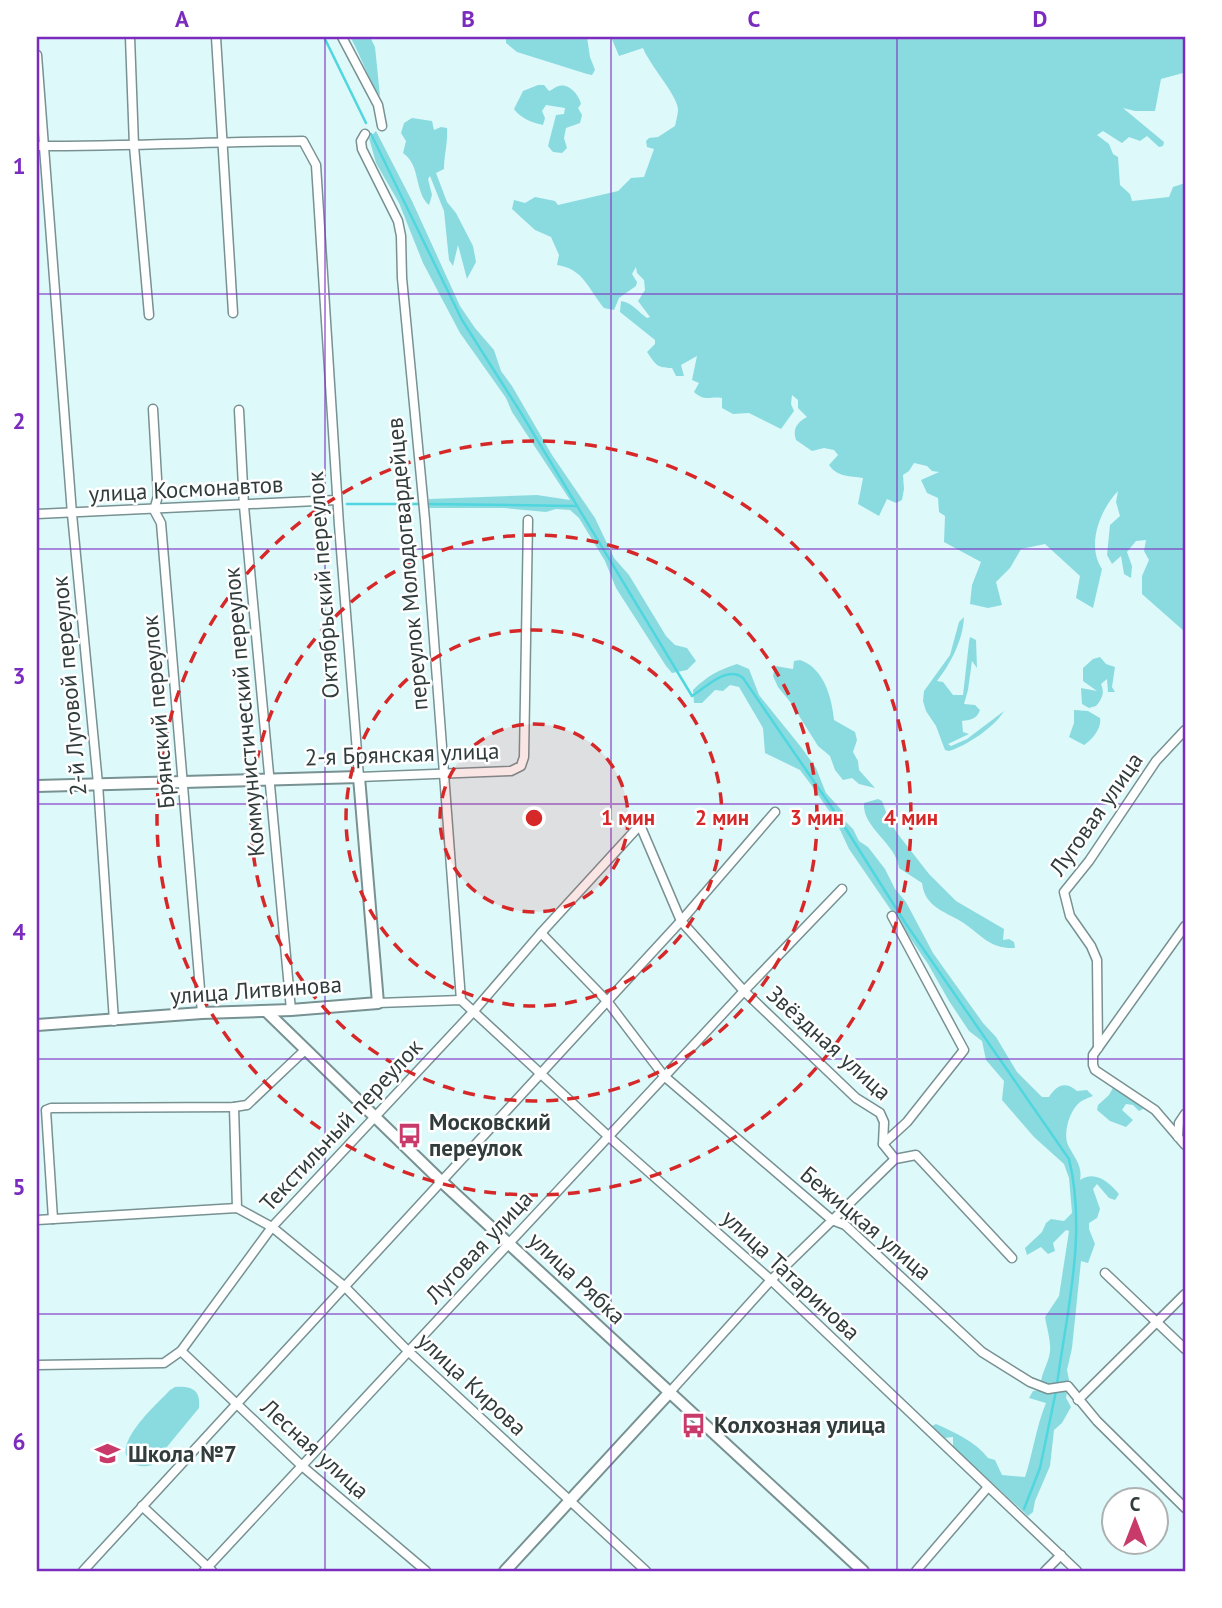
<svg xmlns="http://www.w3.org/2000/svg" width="1222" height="1608" font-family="'PT Sans',sans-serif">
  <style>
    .green { fill: #8adbe0 }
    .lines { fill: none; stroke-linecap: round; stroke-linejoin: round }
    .stream { stroke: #4fd6de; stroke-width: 2.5 }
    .street-casing { stroke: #789192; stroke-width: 11 }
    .secondary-casing { stroke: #789192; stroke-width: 14 }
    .street { stroke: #fff; stroke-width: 8 }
    .secondary { stroke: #fff; stroke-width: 10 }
    .grid { fill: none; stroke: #7b2cbf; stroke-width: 2; stroke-opacity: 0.55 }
    .ring { fill: none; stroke: #d62828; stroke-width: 3.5; stroke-dasharray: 12 9 }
    .labels { text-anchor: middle; stroke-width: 5; stroke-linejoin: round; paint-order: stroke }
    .street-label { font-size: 23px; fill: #313c3c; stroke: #fff }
    .poi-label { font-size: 23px; font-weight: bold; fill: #313c3c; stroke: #fff; text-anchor: start }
    .centre { fill: #d62828; stroke: #fff; stroke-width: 3.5 }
    .ring-label { font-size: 21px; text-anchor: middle; font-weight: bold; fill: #d62828; stroke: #fff; stroke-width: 5; stroke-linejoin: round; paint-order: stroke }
    .neatline { fill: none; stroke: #7b2cbf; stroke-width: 2.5 }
    .grid-label { font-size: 23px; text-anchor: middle; font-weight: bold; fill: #7b2cbf }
  </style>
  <rect width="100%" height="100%" fill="#def9fa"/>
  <!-- green -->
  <g class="green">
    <path d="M350,37H370L375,47L380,96C371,86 359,51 350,37Z"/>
    <polygon points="506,37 587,37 590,57 595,70 592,75 587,74 517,52 506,43"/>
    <path d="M611,37H1185V75L1183,73L1161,79L1155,111H1135L1123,108L1164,142L1163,146L1159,147L1147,136L1140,141L1129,137L1122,143L1103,131L1097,135L1109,144L1113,154L1118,157L1120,185L1130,194L1132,201L1169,197L1173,187L1185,183V632L1142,594V576L1149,560L1144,551L1146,540L1136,541L1127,552L1132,566L1131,578L1124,574L1121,556L1112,564L1107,555L1110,525L1120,516L1116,502L1118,491C1100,510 1086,545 1102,569L1093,608L1076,598L1080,576L1045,544L1021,549L1010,568L996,582L1002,605L988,608L970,604L972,585L981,562L944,542L945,516L939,512L938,498L927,493L921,480L939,472L932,471L927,466L914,463L909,471L903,475L904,489L902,500L896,503L887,499L879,516L858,504L863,478C850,476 837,477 829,465L838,455L834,450L824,448L812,451L796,440C792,428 798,422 807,417L798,408V400L792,395L791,404L794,411L781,429L749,413L733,414L722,408V398C710,396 705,402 694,392L699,383L692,380L697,356L681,365L684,376H676L672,368C657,368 656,365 647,352L655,344V340L620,312L621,301C633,303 637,311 647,318L650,317L638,301L645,290L644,280L637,273L636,267L632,274L637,282L636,286L619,298L614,310L604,308C588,289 584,269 557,265L559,255L551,237L535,230L512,209L514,200L525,203L535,197L555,201L558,205L618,191L631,178L644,177L654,149L647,147L646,141L649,138L658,137L675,126C676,121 678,114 678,109C677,95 649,64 643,48L619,56Z"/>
    <path d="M538,85H544L549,91C552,90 555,87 559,86C569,83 579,95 581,104L578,108L582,115L580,123L566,128L564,138L567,148L562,153L553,152L548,146L556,115L564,114L565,108L546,105L542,111L545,118L543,125C533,123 520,118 514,109L523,91Z"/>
    <path d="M412,118L432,121L434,130L441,127L447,128C448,143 444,155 444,169L436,173L447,202L456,213L473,246L476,262L467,279L458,245L453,266L449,260L444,211L430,176L428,179L432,195L429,205C414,192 421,165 403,153L406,141L401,133L404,123Z"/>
    <polygon points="376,131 412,201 460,306 475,328 494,350 501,371 512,386 552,455 595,518 614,558 629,575 666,636 675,645 687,648 696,661 687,670 672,673 666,666 616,588 605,561 579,518 570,510 556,509 546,512 504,508 429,508 429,499 537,495 570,500 512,412 506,398 460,333 423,263 399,203 376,163 369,138"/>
    <path d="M964,617C963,640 951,663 937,681L943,682L953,695H963L969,642L970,637L976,640L977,668L972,661L968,690L964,704L975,705L980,710C977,719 970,720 962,721L963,732L969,734L948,744L951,746L967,739L1004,711C995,727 966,746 949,751L945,750L936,726L926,711L923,701L924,691L950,655L959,622Z"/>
    <path d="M1100,657L1106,664L1115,667L1112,687L1115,692H1108L1107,679L1101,684C1105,693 1102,699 1096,706L1089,708L1082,704L1081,688L1097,691L1083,681V668L1093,659Z"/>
    <path d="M800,660C824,668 832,698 834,720L855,732L857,740L853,752L858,761L859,770L875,788L859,784L852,778L843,780L835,770L830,756L818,746L791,703L778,687L773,676L775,666L793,669L794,661Z"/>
    <path d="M737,664L749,669L759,695L801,747L816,768L826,793L846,815L844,820L853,829L859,841L868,847L885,869L895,889L906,902L933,953L983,1023L996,1037L1017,1072L1042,1097H1049C1057,1085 1065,1081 1077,1091L1087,1090L1093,1096C1088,1098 1082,1100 1079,1103C1069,1112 1063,1133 1068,1145C1074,1157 1083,1166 1080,1180C1095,1170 1109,1182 1119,1194L1115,1200L1109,1198L1097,1184L1093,1189L1100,1209L1097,1218L1089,1223V1229L1095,1244L1088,1263L1081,1261L1072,1348L1067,1370L1069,1380L1066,1398L1071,1407L1062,1423L1054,1430L1050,1466L1035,1501L1033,1512L1028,1516L958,1451L953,1446V1437L945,1438L932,1426L936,1424C954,1432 976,1442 988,1458L995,1460L1002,1475L1025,1477C1033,1453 1036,1427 1046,1403L1029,1398L1033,1391L1042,1390C1038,1377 1048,1366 1050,1352C1051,1340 1047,1329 1045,1317L1059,1296L1069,1231L1066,1230L1053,1243L1055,1251L1048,1254L1041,1247L1027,1255L1025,1248L1042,1232L1046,1223L1051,1219L1064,1221L1072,1213L1069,1178L1064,1164L1034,1137L1002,1100L1004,1081L986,1060L982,1041L969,1031L949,1001L928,964L849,849L836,821L812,786L800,770L765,753L763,728L739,687L730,685L723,691L715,690L702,703H694L693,690C707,676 718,670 737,664Z"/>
    <path d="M1074,710L1088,711L1100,718C1102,728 1092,740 1084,745L1069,737L1074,723Z"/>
    <path d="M878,799L882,801L889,820L897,833L929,874L956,901L1004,929L1003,940L1009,939L1014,942L1015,948C991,949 983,937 965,924C948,912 925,909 922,883L899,868C896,843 862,828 864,803Z"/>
    <polygon points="1114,1086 1147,1107 1139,1111 1133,1105 1126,1104 1122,1110 1133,1120 1126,1127 1110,1121 1097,1110 1098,1105 1109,1095"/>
    <path d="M175,1387C192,1386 201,1390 199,1408L152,1465C145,1467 137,1467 131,1462C110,1445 158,1403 170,1390Z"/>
  </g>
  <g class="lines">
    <!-- stream -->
    <g class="stream">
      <polyline points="324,37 366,123"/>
      <path d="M371,134L462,320L521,413L692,696C706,687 728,665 743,678L839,818L906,924L1069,1159C1087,1232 1067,1311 1057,1384"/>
      <polyline points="347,504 419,504"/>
      <polyline points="429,504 576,506"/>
      <polyline points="1024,1509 1040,1468 1056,1391"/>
    </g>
    <defs>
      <g id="street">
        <polyline points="130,37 134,146 149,315"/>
        <polyline points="216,37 233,313"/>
        <polyline points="342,37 378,105 382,126"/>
        <polyline points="37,55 72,514 98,784 114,1021"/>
        <polyline points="365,134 361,141 362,149 398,221 401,236 402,278 425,520 461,1000"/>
        <path d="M37,146C126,146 214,142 303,141L316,165L339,525L359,777L511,771L521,766L524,757L528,520"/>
        <polyline points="153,409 158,496 154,510 161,523 202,1013"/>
        <polyline points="239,410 244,506 291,1010"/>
        <polyline points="37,514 337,500"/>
        <polyline points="1185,926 1098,1048 1093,1055 1093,1065 1095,1070 1155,1110 1185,1145"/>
        <polyline points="541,933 607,1001 664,1076 832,1220 845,1225 982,1352 1030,1382 1048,1389 1068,1386 1097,1421 1185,1508"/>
        <polyline points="378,1003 461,1000 608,1136 771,1280 1077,1571"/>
        <polyline points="1098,1048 1097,960 1091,946 1070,916 1064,892 1089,861 1156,761 1185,730"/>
        <polyline points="234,1107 237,1208"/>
        <polyline points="1178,1137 1179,1123 1185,1114"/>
        <polyline points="883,1144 907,1122 964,1050 892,916"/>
        <polyline points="53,1219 46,1110 51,1108 234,1107 247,1105 305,1050"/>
        <polyline points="37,1220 237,1208 272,1227 344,1286 408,1351 646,1571"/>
        <polyline points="1105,1273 1185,1349"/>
        <polyline points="181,1351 302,1466 426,1571"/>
        <polyline points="37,1365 164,1363 181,1351 272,1227 473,1012 541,933 640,825 681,921 744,991 856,1098 880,1113 884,1122 883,1144 895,1159 916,1155 1012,1258"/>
        <polyline points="669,1393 771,1280 895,1159"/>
        <polyline points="1078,1400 1185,1294"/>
        <polyline points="142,1506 212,1571"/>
        <polyline points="83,1571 681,921 775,812"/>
        <polyline points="204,1571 744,991 842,889"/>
        <polyline points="916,1571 988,1487"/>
        <polyline points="1045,1571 1061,1555"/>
      </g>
      <g id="secondary">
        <polyline points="37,786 359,777 378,1003 291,1010 202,1013 37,1025"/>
        <polyline points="267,1012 441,1181 863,1571"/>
        <polyline points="505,1571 669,1393"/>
      </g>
    </defs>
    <!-- street casing -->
    <use href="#street" class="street-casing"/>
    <!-- secondary casing -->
    <use href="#secondary" class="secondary-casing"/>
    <!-- street -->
    <use href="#street" class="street"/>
    <!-- secondary -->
    <use href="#secondary" class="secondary"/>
  </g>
  <!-- grid -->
  <path class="grid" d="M325,37V1571M611,37V1571M897,37V1571M37,294H1185M37,549H1185M37,804H1185M37,1059H1185M37,1314H1185"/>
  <!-- distance rings -->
  <circle cx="534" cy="818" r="94" fill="#d62828" fill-opacity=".12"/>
  <g class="ring">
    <circle cx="534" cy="818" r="94"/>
    <circle cx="534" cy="818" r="188"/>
    <circle cx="534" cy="818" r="283"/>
    <circle cx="534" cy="818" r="377"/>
  </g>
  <!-- icons -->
  <defs>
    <symbol id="bus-bare" viewBox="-9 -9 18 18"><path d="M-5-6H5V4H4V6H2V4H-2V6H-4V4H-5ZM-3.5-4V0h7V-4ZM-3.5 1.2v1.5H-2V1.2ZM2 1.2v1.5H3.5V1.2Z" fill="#c83a69" stroke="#fff" stroke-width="2.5" paint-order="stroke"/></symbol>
    <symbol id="school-bare" viewBox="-9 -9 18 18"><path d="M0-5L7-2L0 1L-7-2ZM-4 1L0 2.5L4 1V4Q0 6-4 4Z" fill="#c83a69" stroke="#fff" stroke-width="2.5" paint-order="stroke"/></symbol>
  </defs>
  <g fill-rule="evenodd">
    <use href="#bus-bare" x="392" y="1118" width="35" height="35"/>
    <use href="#bus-bare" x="676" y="1408" width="35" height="35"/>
    <use href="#school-bare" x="90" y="1436" width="35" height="35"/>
  </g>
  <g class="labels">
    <!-- street labels -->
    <g class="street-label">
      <text transform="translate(186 489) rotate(-3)" y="8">улица Космонавтов</text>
      <text transform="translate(407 564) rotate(-95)" y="8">переулок Молодогвардейцев</text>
      <text transform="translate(323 585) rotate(-94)" y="8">Октябрьский переулок</text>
      <text transform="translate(69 686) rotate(-95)" y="8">2-й Луговой переулок</text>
      <text transform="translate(158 712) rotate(-95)" y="8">Брянский переулок</text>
      <text transform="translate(244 712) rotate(-95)" y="8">Коммунистический переулок</text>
      <text transform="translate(402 754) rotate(-2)" y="8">2-я Брянская улица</text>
      <text transform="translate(1096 814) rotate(-55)" y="8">Луговая улица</text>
      <text transform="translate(256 990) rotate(-4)" y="8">улица Литвинова</text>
      <text transform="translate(829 1043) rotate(42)" y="8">Звёздная улица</text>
      <text transform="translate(341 1125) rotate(-47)" y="8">Текстильный переулок</text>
      <text transform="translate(866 1223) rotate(40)" y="8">Бежицкая улица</text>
      <text transform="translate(479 1247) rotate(-47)" y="8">Луговая улица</text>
      <text transform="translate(791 1275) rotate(43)" y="8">улица Татаринова</text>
      <text transform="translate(577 1278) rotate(43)" y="8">улица Рябка</text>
      <text transform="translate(472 1384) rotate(43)" y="8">улица Кирова</text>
      <text transform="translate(315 1449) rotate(42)" y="8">Лесная улица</text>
    </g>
    <!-- poi labels -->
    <g class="poi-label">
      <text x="429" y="1130">Московский<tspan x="429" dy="26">переулок</tspan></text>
      <text x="714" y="1433">Колхозная улица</text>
      <text x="128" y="1462">Школа №7</text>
    </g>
  </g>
  <circle cx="534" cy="818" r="10" class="centre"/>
  <g class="ring-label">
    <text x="628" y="825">1 мин</text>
    <text x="722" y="825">2 мин</text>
    <text x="817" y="825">3 мин</text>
    <text x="911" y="825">4 мин</text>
  </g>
  <!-- border -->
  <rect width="1222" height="1608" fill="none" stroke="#ffffff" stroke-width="77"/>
  <!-- north arrow -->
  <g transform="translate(1135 1521)"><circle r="33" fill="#ffffff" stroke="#adb1b1" stroke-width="2"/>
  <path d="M0-5L12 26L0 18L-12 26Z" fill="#c83a69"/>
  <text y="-10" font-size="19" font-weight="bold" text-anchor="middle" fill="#313c3c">С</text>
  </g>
  <rect x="38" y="38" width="1146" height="1532" class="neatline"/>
  <g class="grid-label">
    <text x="182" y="27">A</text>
    <text x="468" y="27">B</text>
    <text x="754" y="27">C</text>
    <text x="1040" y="27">D</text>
    <text x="19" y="174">1</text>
    <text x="19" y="429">2</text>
    <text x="19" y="684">3</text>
    <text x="19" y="940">4</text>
    <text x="19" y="1195">5</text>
    <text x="19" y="1450">6</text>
  </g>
</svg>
